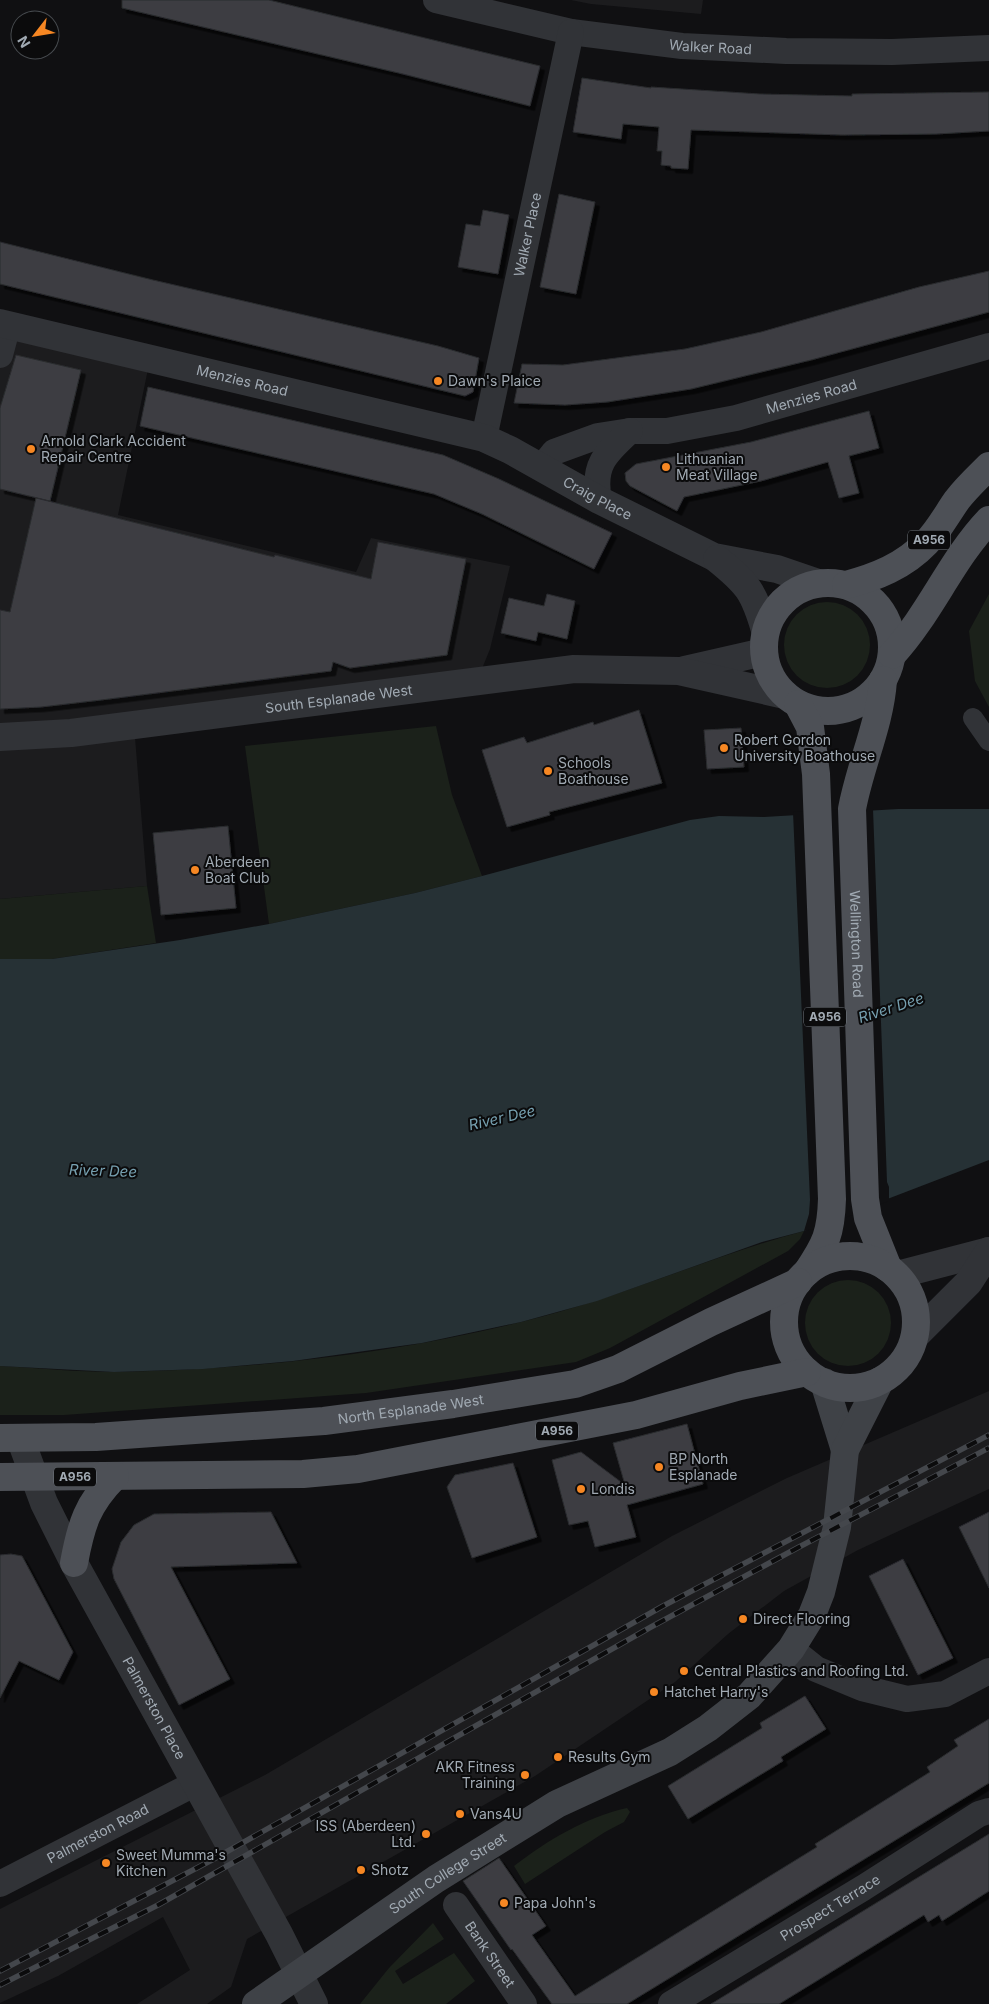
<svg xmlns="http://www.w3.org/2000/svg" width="989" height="2004" font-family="Inter,sans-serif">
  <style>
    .built { fill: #1c1c1e }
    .green { fill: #1b211a }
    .water { fill: #263135 }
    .pier { fill: #101012 }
    .building { fill: #3c3e42; stroke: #2a2b2e; filter: url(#shadow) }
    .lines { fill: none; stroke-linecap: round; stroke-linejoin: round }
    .pedestrian { stroke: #313337; stroke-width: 20 }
    .minor { stroke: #313337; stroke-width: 26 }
    .tertiary { stroke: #313337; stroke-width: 28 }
    .secondary { stroke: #3f4247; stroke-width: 28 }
    .primary { stroke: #4d5056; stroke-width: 28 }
    .rail-casing { stroke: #44474c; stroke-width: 5.5 }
    .rail { stroke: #0b0b0c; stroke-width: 4; stroke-dasharray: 11; stroke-linecap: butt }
    .poi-dot { fill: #f68723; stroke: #0b0b0c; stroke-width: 2 }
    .labels { text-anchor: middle; stroke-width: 4; stroke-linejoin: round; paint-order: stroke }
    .shield { fill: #0b0b0c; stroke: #747a81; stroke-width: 1 }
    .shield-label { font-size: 12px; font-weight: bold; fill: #a1aab3 }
    .street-label { font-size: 14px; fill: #a1aab3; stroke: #0b0b0c }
    .poi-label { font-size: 14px; fill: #a1aab3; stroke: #0b0b0c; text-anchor: start }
    .water-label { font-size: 15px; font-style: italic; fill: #76a0b0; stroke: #0b0b0c }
  </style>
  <defs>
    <filter id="shadow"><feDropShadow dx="4.5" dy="4.5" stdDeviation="0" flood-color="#0009"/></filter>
  </defs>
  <rect width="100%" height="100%" fill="#101012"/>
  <!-- built -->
  <g class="built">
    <polygon points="571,0 703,0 701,14 591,4"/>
    <polygon points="0,323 148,369 118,515 356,572 371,538 510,566 490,649 477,681 134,725 147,886 0,899"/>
    <polygon points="989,1391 989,1489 858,1550 784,1591 728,1634 675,1682 535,1776 247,1939 231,1987 207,2004 137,2004 190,1970 163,1917 58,1976 0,2003 0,1909 265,1775 672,1536 787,1478"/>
  </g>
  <!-- green -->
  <g class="green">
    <polygon points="989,594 989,707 975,681 969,631"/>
    <circle cx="827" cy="645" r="43"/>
    <polygon points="436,726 452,795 482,876 415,893 269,924 245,746"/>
    <polygon points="147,886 156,943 52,959 0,959 0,899"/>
    <path d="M804,1231L800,1239L788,1251L610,1348L576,1362L366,1393L64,1415H0V1366C38,1368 77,1372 115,1372C248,1370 392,1354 521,1322C617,1299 708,1257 804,1231Z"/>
    <circle cx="848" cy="1323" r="43"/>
    <path d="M627,1808L630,1812L624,1822L605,1832L525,1884L514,1866C548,1840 586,1817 627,1808Z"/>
    <polygon points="433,1923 444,1939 395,1971 403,1984 454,1953 475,1981 446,2004 360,2004 389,1968"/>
  </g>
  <!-- water -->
  <polygon class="water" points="898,809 989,809 989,1160 804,1231 762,1242 597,1301 521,1322 422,1343 293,1361 203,1369 114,1372 0,1366 0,959 52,959 180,940 269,924 415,893 482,876 690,820 719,816 764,817"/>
  <!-- pier -->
  <polygon class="pier" points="849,809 873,809 887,1182 889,1187 889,1201 818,1228 804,1231 809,1214 810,1200 793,812"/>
  <!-- building -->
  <g class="building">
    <polygon points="122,0 269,0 540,66 530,106 403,74 122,8"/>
    <polygon points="582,78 651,88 651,87 760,94 852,96 852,94 989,92 989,131 936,134 842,135 691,130 688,169 671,168 671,166 661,165 662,151 657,151 659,127 623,124 621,139 573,132"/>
    <polygon points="559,194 595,202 576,294 540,287"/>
    <polygon points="483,210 509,215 498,274 458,267 466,224 480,226"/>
    <polygon points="0,242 153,280 438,346 479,358 473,392 465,396 0,284"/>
    <polygon points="989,271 989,312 811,360 691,389 607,402 565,405 514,403 522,364 563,365 685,349 761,332 919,287"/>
    <polygon points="16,355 81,370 50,501 0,489 0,408"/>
    <polygon points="148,387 443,455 499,479 612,533 594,569 482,514 434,494 140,426"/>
    <polygon points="869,411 879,448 849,456 859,493 839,498 828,462 761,481 684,497 677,511 630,486 626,481 625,473 636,464 751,442"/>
    <polygon points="36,498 274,557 275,555 371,579 378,542 466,559 447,655 350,668 333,662 331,671 101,700 41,707 0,709 0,610 10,612"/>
    <polygon points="547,594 575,601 567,639 538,632 536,641 501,633 509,598 544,606"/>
    <polygon points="639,710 662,783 549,812 550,815 507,827 482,750 524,737 527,743 593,722 594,725"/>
    <polygon points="741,728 744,767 707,769 704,730"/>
    <polygon points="228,826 236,908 161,915 153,833"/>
    <polygon points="687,1424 703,1484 627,1505 636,1537 595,1547 588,1521 569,1525 552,1460 581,1452 625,1485 613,1443"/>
    <polygon points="513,1463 537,1537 472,1558 447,1487 455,1475"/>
    <polygon points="271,1512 297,1563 171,1567 230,1679 179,1705 114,1579 112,1569 121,1542 134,1525 154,1514"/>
    <polygon points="989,1512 989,1588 959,1527"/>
    <polygon points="11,1554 22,1556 29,1569 73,1652 59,1680 19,1661 0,1698 0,1555"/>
    <polygon points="903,1559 953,1658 918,1675 869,1576"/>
    <polygon points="805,1696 826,1729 781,1757 783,1761 688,1819 668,1786 762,1728 760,1723"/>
    <polygon points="989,1719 989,1783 627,2004 552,2004 512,1949 511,1950 463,1881 499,1858 546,1926 532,1935 575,1996 817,1847 815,1844 930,1772 927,1767 958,1746 954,1740"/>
    <polygon points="989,1834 989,1891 950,1916 942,1921 939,1915 928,1922 924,1915 779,2004 711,2004"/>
  </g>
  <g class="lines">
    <!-- pedestrian -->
    <polyline class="pedestrian" points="973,718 989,741"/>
    <!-- minor -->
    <g class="minor">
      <path id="s1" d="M436,0L571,32L682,46L786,51L892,52L989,48"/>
      <polyline points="0,355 8,325"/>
      <path id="s2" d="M484,438L571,32"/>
      <path id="s3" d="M542,467L554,452L598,436L630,431H667L736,418L989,346"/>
      <path d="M599,500C592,465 606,453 630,431"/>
      <polyline points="791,1649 816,1669 862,1688 907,1699 945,1694 989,1671"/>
      <path id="s4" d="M0,1884L194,1784"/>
      <path id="s5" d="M456,1905L524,2004"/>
      <path id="s6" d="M671,2004L863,1888L979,1814L989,1811"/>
    </g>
    <!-- tertiary -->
    <g class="tertiary">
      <path id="s7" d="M0,323L484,438L510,450L599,500L714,557L777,569L818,583"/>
      <path d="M717,559C748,584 754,592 765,630"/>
      <polyline points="685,670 764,652"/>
      <path id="s8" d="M0,737L71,733L134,725L574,669L679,671L785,695"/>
      <polyline points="897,1275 989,1251"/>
      <polyline points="915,1336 969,1282 989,1251"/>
      <path id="s9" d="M20,1438L44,1503L74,1563L279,1934L314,2004"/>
    </g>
    <!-- secondary -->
    <g class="secondary">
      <polyline points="824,1382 845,1450"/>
      <path id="s10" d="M256,2004L436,1879L557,1804L670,1752L708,1728L749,1696L791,1649L812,1615L821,1592L837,1527L845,1450L880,1381"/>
    </g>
    <!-- primary -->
    <g class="primary">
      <circle cx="828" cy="647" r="64"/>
      <path d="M846,585C876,577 904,566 926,543C939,530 947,514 957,500C967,487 978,477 989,466"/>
      <path d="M892,655C930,614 951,560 989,520"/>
      <path id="s11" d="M883,680C880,725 860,765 852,809L865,1199L868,1218L888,1268"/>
      <path d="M798,704L810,727L816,774L832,1199C831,1233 826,1244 807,1272"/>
      <circle cx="850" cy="1322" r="66"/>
      <path id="s12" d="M0,1438L96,1437L324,1421L453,1404L575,1384L618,1369L711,1322L798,1282"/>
      <polyline points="0,1477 303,1474 358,1469 636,1415 740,1386 807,1372"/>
      <path d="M74,1563C81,1525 87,1504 115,1476"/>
    </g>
    <defs>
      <g id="rail">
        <polyline points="0,1971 212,1860 663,1606 989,1435"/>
        <polyline points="0,1985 158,1905 651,1627 799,1547 989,1448"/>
      </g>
    </defs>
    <!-- rail casing -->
    <use href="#rail" class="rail-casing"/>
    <!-- rail -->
    <use href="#rail" class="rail"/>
  </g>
  <!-- markers -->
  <g class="poi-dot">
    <circle cx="438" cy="381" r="5"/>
    <circle cx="31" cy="449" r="5"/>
    <circle cx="666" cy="467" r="5"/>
    <circle cx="724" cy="748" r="5"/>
    <circle cx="548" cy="771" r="5"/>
    <circle cx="195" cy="870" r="5"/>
    <circle cx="659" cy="1467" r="5"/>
    <circle cx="581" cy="1489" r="5"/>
    <circle cx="743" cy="1619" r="5"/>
    <circle cx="684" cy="1671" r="5"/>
    <circle cx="654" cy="1692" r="5"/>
    <circle cx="558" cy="1757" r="5"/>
    <circle cx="525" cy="1775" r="5"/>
    <circle cx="460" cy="1814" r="5"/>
    <circle cx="426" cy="1834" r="5"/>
    <circle cx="106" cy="1863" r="5"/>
    <circle cx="361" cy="1870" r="5"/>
    <circle cx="504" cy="1903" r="5"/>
  </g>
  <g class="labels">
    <!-- shield labels -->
    <g class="shield">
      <rect x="908" y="530.5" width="42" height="19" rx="4"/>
      <rect x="804" y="1007.5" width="42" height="19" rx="4"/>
      <rect x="536" y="1421.5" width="42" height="19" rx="4"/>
      <rect x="54" y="1467.5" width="42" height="19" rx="4"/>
    </g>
    <g class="shield-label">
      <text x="929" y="544">A956</text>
      <text x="825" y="1021">A956</text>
      <text x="557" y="1435">A956</text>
      <text x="75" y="1481">A956</text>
    </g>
    <!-- street labels -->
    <g class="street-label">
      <text dy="5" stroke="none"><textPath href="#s1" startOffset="279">Walker Road</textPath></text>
      <text dy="5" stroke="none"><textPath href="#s2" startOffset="208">Walker Place</textPath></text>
      <text dy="5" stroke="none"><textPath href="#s7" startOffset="249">Menzies Road</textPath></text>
      <text dy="5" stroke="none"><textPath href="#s3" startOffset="284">Menzies Road</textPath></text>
      <text dy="5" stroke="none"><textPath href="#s7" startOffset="626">Craig Place</textPath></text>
      <text dy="5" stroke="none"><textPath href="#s8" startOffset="341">South Esplanade West</textPath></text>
      <text dy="5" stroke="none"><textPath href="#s11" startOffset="268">Wellington Road</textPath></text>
      <text dy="5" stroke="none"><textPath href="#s12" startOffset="412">North Esplanade West</textPath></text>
      <text dy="5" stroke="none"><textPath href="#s9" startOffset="302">Palmerston Place</textPath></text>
      <text dy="5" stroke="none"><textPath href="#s4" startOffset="110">Palmerston Road</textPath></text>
      <text dy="5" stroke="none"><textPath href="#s10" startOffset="232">South College Street</textPath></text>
      <text dy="5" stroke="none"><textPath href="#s6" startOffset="186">Prospect Terrace</textPath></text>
      <text dy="5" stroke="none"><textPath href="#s5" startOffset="60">Bank Street</textPath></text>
    </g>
    <!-- poi labels -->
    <g class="poi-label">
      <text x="448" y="386">Dawn's Plaice</text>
      <text x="41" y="446">Arnold Clark Accident<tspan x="41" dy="16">Repair Centre</tspan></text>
      <text x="676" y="464">Lithuanian<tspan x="676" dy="16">Meat Village</tspan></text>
      <text x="734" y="745">Robert Gordon<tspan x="734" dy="16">University Boathouse</tspan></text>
      <text x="558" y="768">Schools<tspan x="558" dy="16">Boathouse</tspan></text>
      <text x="205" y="867">Aberdeen<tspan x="205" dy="16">Boat Club</tspan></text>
      <text x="669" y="1464">BP North<tspan x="669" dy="16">Esplanade</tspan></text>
      <text x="591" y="1494">Londis</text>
      <text x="753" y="1624">Direct Flooring</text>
      <text x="694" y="1676">Central Plastics and Roofing Ltd.</text>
      <text x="664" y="1697">Hatchet Harry's</text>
      <text x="568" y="1762">Results Gym</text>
      <text x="515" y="1772" text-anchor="end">AKR Fitness<tspan x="515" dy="16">Training</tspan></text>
      <text x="470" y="1819">Vans4U</text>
      <text x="416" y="1831" text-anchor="end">ISS (Aberdeen)<tspan x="416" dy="16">Ltd.</tspan></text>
      <text x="116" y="1860">Sweet Mumma's<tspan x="116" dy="16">Kitchen</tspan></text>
      <text x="371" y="1875">Shotz</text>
      <text x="514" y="1908">Papa John's</text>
    </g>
    <!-- water labels -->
    <g class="water-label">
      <text transform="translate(891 1008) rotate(-18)" y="5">River Dee</text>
      <text transform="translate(502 1118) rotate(-13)" y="5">River Dee</text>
      <text transform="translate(103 1171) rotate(2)" y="5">River Dee</text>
    </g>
  </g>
  <!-- north arrow -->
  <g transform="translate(35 35) rotate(239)"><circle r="24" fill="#0b0b0c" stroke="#474b4f"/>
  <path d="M0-4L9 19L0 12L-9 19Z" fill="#f68723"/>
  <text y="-8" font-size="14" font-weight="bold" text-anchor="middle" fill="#a1aab3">N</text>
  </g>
</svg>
